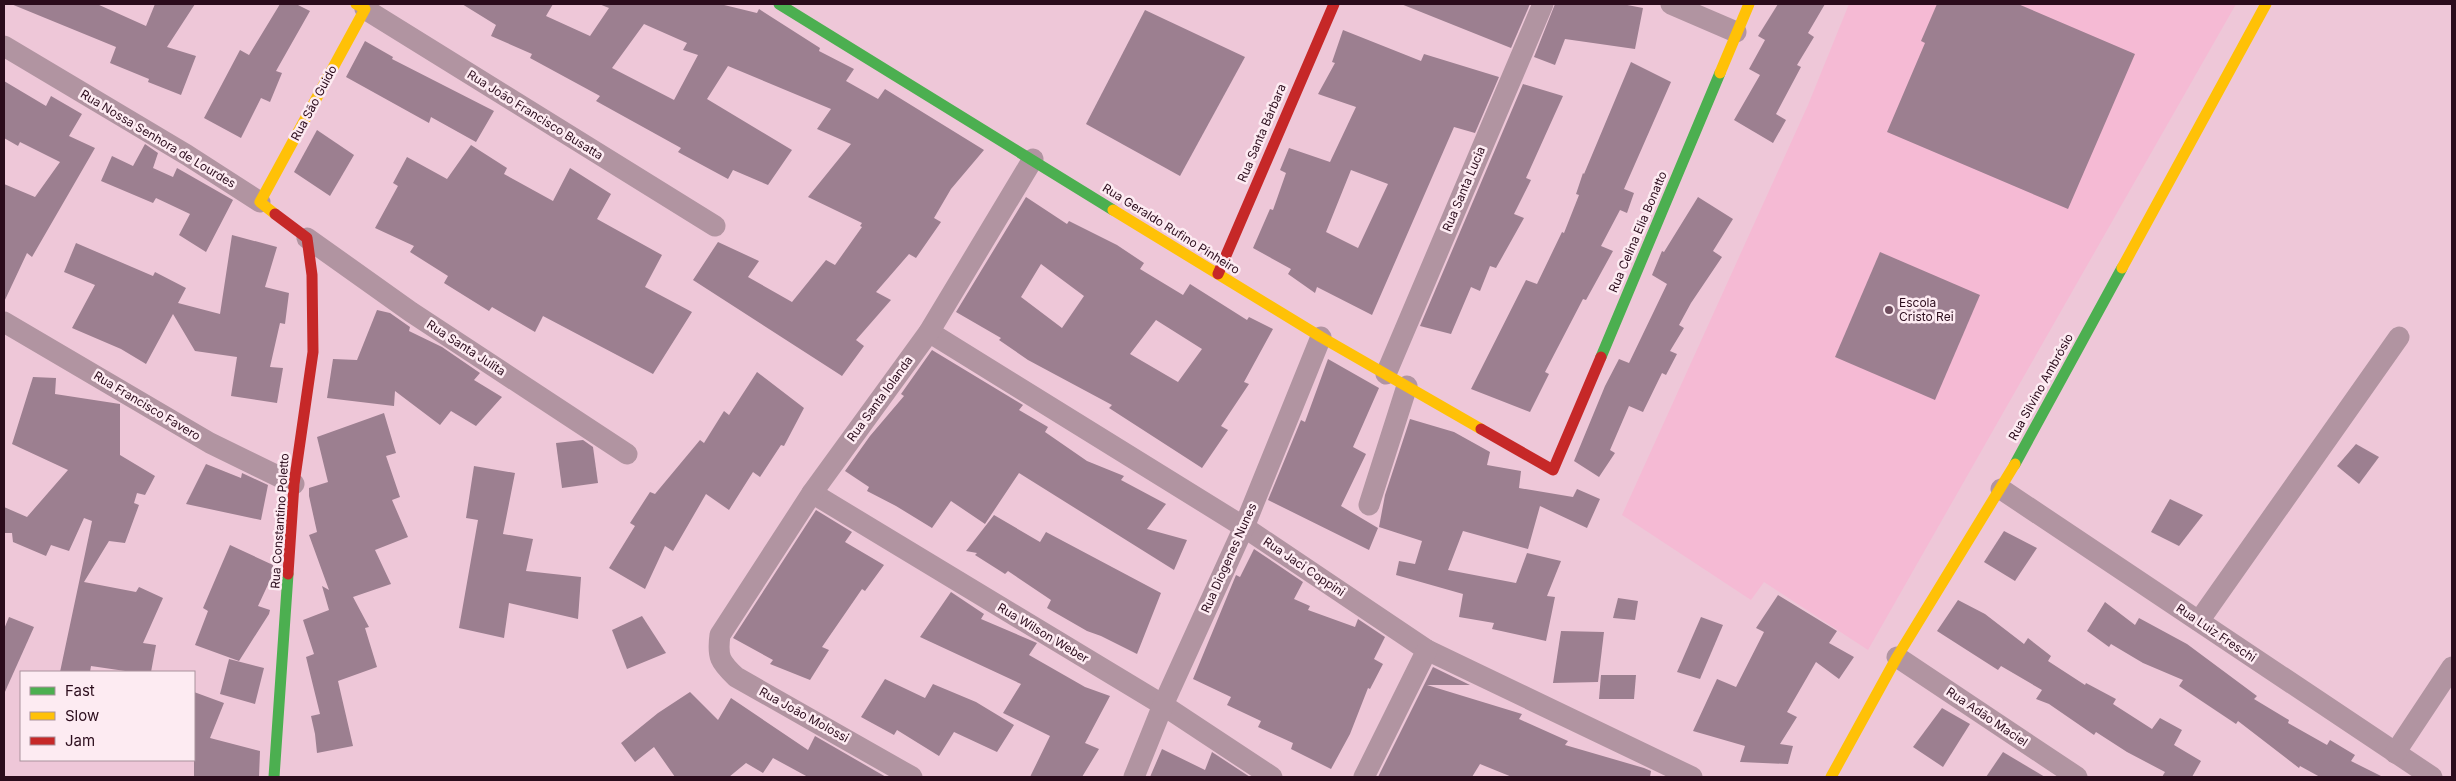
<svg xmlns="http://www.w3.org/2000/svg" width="2456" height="781" font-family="Inter,sans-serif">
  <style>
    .built { fill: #f5bad4 }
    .building { fill: #9c7f90; fill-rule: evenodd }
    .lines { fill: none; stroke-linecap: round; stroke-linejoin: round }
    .street { stroke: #b194a1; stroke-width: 21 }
    .fast { stroke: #4caf50; stroke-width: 11 }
    .slow { stroke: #ffc107; stroke-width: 11 }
    .jam { stroke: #c62828; stroke-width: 11 }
    .poi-dot { fill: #6f4d5e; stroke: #fdebf2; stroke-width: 2 }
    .labels { text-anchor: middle; stroke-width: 5; stroke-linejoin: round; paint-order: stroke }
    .street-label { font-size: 12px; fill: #2b0c1c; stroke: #fdebf2 }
    .poi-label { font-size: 12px; fill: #2b0c1c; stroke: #fdebf2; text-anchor: start }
  </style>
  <rect width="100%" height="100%" fill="#eec7d8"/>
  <!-- built -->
  <polygon class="built" points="1849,4 2236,4 1868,650 1764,582 1751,600 1622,515 1808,105"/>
  <!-- building -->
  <g class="building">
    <polygon points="11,4 97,4 146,26 155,4 195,4 167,47 196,56 181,95 148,82 149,79 110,63 116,47"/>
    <polygon points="280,4 296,4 310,11 276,71 282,73 270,102 261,98 241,138 204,118 240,50 249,55"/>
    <path d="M462,4H553L546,16L590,36L609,8L599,4H720L757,13L759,9L820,48L819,51L854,69L846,81L878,99L885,89L984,150L951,189L934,218L941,222L916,258L909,254L876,292L891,300L856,340L864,346L842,376L693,280L718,242L759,261L748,277L792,302L826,260L835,265L862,227L860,226L862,223L808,197L851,144L817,129L831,109L728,66L707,99L792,150L768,185L733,170L728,179L678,152L681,148L596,101L600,96L530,58L532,54L491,36L496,25ZM644,24L687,43L683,50L698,55L674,100L612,68Z"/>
    <polygon points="1401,4 1530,4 1511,48"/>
    <polygon points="1555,4 1622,4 1643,8 1635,49 1565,39 1555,65 1534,57"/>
    <polygon points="1778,4 1825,4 1808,33 1814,37 1797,65 1801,67 1776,114 1786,120 1773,143 1734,120 1760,75 1749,69 1765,40 1758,36"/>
    <polygon points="1937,4 2018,4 2135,54 2068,209 1887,132 1925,43 1921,41"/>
    <polygon points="1145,10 1245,57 1180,176 1086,124"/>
    <path d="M1343,30L1421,61L1424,54L1499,77L1475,133L1454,127L1372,315L1317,287L1315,293L1288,274L1291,269L1253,248L1270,209L1273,210L1286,173L1280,170L1289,148L1330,162L1356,107L1318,94L1335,63L1332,62ZM1351,170L1388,184L1358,248L1326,232Z"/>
    <polygon points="365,41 393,57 392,59 494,111 476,142 431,117 429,123 346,77"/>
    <polygon points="1631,62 1671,82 1624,189 1634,193 1627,213 1620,210 1601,246 1613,251 1586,300 1583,299 1545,372 1549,374 1530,412 1471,389 1526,280 1537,284 1562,232 1564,233 1579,195 1576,194 1583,173 1584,174"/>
    <polygon points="4,81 46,106 51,96 82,114 69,136 95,148 32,257 27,253 4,302 4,184 35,197 60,162 20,142 18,146 4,138"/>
    <polygon points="1523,84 1563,96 1526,178 1531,180 1514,214 1524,218 1496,268 1490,266 1480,291 1471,287 1451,334 1420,326"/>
    <polygon points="317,130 354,155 330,196 294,172"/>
    <polygon points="145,144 158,153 153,168 173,177 177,168 233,200 206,252 179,235 190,214 156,198 153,203 101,181 112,156 133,166"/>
    <polygon points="471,145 507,168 504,174 553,201 570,168 611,194 597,219 662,255 645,287 692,312 653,374 543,316 535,332 492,307 489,311 444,283 448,276 410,252 414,246 375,228 398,186 393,183 407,157 447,179"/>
    <path d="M1026,197L1067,224L1069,221L1117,245L1144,263L1140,269L1183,295L1190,284L1247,320L1249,317L1273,329L1244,382L1249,384L1221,426L1228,430L1202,468L1109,408L1112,405L1028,360L999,340L1001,338L956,312ZM1041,264L1084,296L1062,328L1021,297ZM1156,320L1202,349L1178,382L1130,354Z"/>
    <polygon points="1698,197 1733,219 1713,251 1722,257 1691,303 1679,325 1684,328 1670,351 1677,354 1666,375 1662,373 1643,412 1629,406 1610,450 1615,453 1599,477 1574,461 1605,386 1619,359 1629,363 1667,284 1652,275 1662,251 1664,252"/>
    <polygon points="232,235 277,247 265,287 289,293 285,324 280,323 270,367 283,368 277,403 231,396 237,357 195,351 173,314 146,364 121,349 72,328 95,285 64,272 76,243 153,276 155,272 186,288 178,303 220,314"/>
    <polygon points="1880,252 1980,295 1935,400 1835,357"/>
    <polygon points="377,310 390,313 410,327 409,331 442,347 480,373 474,380 502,397 476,426 451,411 440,425 395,391 394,406 327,398 333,359 357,360"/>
    <polygon points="932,350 1023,405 1019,410 1048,427 1045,432 1087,461 1124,476 1121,480 1166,504 1147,529 1187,540 1174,570 1019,473 985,524 951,501 932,528 896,506 867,491 869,487 845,471 870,436 904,396 901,394"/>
    <polygon points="1328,359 1379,388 1353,447 1366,454 1341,506 1378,528 1369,550 1268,500 1301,420 1305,422"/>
    <polygon points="757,372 804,408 784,446 781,445 760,477 753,472 729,510 706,494 673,551 665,546 645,589 609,568 635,526 630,523 650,492 655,494 700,440 704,443 724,411 729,415"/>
    <polygon points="33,377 56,378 55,394 120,404 120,455 155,476 145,495 137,493 134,503 139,505 125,543 109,541 84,582 136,592 139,587 163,598 143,643 156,645 151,672 132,672 91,666 90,672 60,672 92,521 84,518 69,551 51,545 46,556 13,542 12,533 4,533 4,507 27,517 68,470 12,444"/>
    <polygon points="384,413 396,453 386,456 400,497 392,500 408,537 375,550 391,584 353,597 369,627 365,628 377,667 338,681 353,746 317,753 315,734 311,716 320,714 306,657 314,654 303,620 329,610 322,586 329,590 309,535 317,532 309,496 309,488 328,482 317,437"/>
    <polygon points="1410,419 1454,432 1490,452 1487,465 1521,471 1519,488 1573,497 1577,489 1600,499 1587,528 1540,506 1528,549 1463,531 1448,570 1516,583 1527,553 1561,561 1547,596 1555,597 1546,641 1492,629 1494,623 1459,617 1463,594 1396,575 1399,561 1415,564 1422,541 1379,527 1385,495"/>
    <polygon points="583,440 593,447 598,483 562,488 556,443"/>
    <polygon points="2356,444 2379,457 2359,484 2337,466"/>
    <polygon points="206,464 241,478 242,473 268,485 261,520 186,504"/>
    <polygon points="474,466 515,473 503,534 533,539 526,571 581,577 578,619 509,603 504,638 459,628 478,520 466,518"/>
    <polygon points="2170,499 2203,515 2179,546 2151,532"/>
    <polygon points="816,510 852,532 845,542 884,565 865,591 862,589 822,647 829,650 810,680 770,664 773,660 733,638"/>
    <polygon points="994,515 1040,542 1046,532 1161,593 1137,654 1101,636 1087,631 1047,608 1051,600 1008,571 1005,574 975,555 977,553 966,551"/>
    <polygon points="2004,531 2037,548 2015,581 1984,562"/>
    <polygon points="230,545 273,565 272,576 258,606 270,610 269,614 239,661 195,645 208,611 203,608"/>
    <polygon points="1254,549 1303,582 1294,599 1310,606 1308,610 1355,627 1358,619 1385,637 1374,659 1383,664 1370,689 1368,688 1350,734 1331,769 1291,749 1293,743 1258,727 1261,721 1227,705 1231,697 1193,679 1236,575 1240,577"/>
    <polygon points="951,592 984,614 981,619 1037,643 1029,655 1085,687 1110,696 1085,743 1099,749 1082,777 1030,777 1050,736 1003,713 1021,684 920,637"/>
    <polygon points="1778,595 1837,631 1829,643 1854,657 1839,679 1816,662 1787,712 1797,717 1780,744 1793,746 1788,764 1740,762 1745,746 1693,731 1717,679 1736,687 1764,632 1756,628"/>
    <polygon points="1618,598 1638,601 1635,620 1613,618"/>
    <polygon points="1958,600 1985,614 2024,644 2028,638 2051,656 2048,661 2085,685 2086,683 2116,699 2113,704 2152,729 2160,718 2182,730 2174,745 2201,761 2192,777 2162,777 2165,772 2127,752 2096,732 2094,735 2049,704 2036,699 2042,690 2001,666 1998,670 1937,631"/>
    <polygon points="2105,602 2135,625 2139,618 2187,644 2257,696 2254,699 2289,720 2288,723 2327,745 2330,740 2355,755 2351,761 2383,777 2320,777 2300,766 2299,768 2238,721 2236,724 2179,686 2183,680 2143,663 2111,644 2109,647 2087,631"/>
    <polygon points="642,616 666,653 627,669 612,630"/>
    <polygon points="9,617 34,627 4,694 4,629"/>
    <polygon points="1701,617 1723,625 1700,679 1677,672"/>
    <polygon points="1561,631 1604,632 1598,682 1553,683"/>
    <polygon points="229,659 264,668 255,704 220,694"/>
    <polygon points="1433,667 1470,685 1427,685 1522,714 1519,719 1568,741 1565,745 1644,768 1651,771 1650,777 1512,777 1480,764 1472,777 1378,777"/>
    <polygon points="1601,675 1636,675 1634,699 1599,699"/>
    <polygon points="885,679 925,698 933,684 976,702 1014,725 997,752 954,732 939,756 897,730 894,735 861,717"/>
    <polygon points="194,692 224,703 210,738 260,751 259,777 194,777"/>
    <polygon points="690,692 718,720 731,698 808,750 815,736 886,777 808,777 773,758 763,773 746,763 729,777 675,777 654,747 635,762 621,743 658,713"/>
    <polygon points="1942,708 1970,724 1943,767 1913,747"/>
    <polygon points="1162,749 1205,770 1212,752 1250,777 1150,777"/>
    <polygon points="2003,752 2045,777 1986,777"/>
  </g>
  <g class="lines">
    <!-- street -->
    <g class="street">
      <polyline points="368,4 365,9 715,226"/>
      <polyline points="1671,4 1736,32"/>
      <polyline points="4,46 187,155 260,202"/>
      <polyline points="307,238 411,312 627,454"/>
      <polyline points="4,322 210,443 294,484"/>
      <polyline points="929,332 1244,527 1427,650 1692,777"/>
      <polyline points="1386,374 1543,4"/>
      <polyline points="2001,489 2432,777"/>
      <polyline points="812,493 1163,705 1272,777"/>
      <polyline points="1369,505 1407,386"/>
      <polyline points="2199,621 2399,337"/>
      <polyline points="1897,657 2077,777"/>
      <polyline points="2395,753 2452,667"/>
      <path d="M912,777L736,677C720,662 717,657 720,635L812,493L929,332L1033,159"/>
      <polyline points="1134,777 1163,705 1244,527 1321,337"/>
      <polyline points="1364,777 1427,650"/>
    </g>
    <!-- fast -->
    <g class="fast">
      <polyline points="779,4 1113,210"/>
      <polyline points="1601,357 1720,73"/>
      <polyline points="2015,464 2122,268"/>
      <polyline points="274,777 288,574"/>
    </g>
    <!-- slow -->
    <g class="slow">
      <polyline points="1720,73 1749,4"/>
      <polyline points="1113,210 1321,337 1481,429"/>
      <polyline points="275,214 260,202 365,9 356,4"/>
      <polyline points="2122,268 2266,4"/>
      <polyline points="1831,777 1897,657 2015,464"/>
    </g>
    <!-- jam -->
    <g class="jam">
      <polyline points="275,214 307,238 312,275 313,352 294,484 288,574"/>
      <polyline points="1218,274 1334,4"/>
      <polyline points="1481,429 1553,470 1601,357"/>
    </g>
  </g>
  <!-- markers -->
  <circle class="poi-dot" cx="1889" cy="310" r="5"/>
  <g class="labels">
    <!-- street labels -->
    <g class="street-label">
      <text transform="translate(314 103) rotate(-62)" y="4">Rua São Guido</text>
      <text transform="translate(535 115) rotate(32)" y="4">Rua João Francisco Busatta</text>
      <text transform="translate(1262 133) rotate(-67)" y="4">Rua Santa Bárbara</text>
      <text transform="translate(158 139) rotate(31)" y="4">Rua Nossa Senhora de Lourdes</text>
      <text transform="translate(1464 189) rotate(-67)" y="4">Rua Santa Lucia</text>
      <text transform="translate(1171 229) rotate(32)" y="4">Rua Geraldo Rufino Pinheiro</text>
      <text transform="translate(1638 232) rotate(-67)" y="4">Rua Celina Elia Bonatto</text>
      <text transform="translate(466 348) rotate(33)" y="4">Rua Santa Julita</text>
      <text transform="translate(2041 387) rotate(-61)" y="4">Rua Silvino Ambrósio</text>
      <text transform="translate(880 399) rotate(-54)" y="4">Rua Santa Iolanda</text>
      <text transform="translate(147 406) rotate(31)" y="4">Rua Francisco Favero</text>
      <text transform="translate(280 521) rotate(-86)" y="4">Rua Constantino Poletto</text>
      <text transform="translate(1229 558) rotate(-66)" y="4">Rua Diogenes Nunes</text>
      <text transform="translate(1304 567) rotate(34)" y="4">Rua Jaci Coppini</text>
      <text transform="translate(1043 633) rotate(31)" y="4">Rua Wilson Weber</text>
      <text transform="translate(2216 633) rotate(34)" y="4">Rua Luiz Freschi</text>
      <text transform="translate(804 715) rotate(29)" y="4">Rua João Molossi</text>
      <text transform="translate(1987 717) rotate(34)" y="4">Rua Adão Maciel</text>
    </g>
    <!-- poi labels -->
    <g class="poi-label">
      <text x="1899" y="307">Escola<tspan x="1899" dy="14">Cristo Rei</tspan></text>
    </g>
  </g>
  <!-- border -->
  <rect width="2456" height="781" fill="none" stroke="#2b0c1c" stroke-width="10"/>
  <!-- legend -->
  <rect x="20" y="671" width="175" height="90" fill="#fdebf2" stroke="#a9929c"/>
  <rect x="30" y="687" width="25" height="8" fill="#4caf50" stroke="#a9929c"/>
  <text x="65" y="696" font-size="15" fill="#2b0c1c">Fast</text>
  <rect x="30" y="712" width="25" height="8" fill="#ffc107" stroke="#a9929c"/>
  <text x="65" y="721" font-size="15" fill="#2b0c1c">Slow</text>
  <rect x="30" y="737" width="25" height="8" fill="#c62828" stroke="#a9929c"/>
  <text x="65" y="746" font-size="15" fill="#2b0c1c">Jam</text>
</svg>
